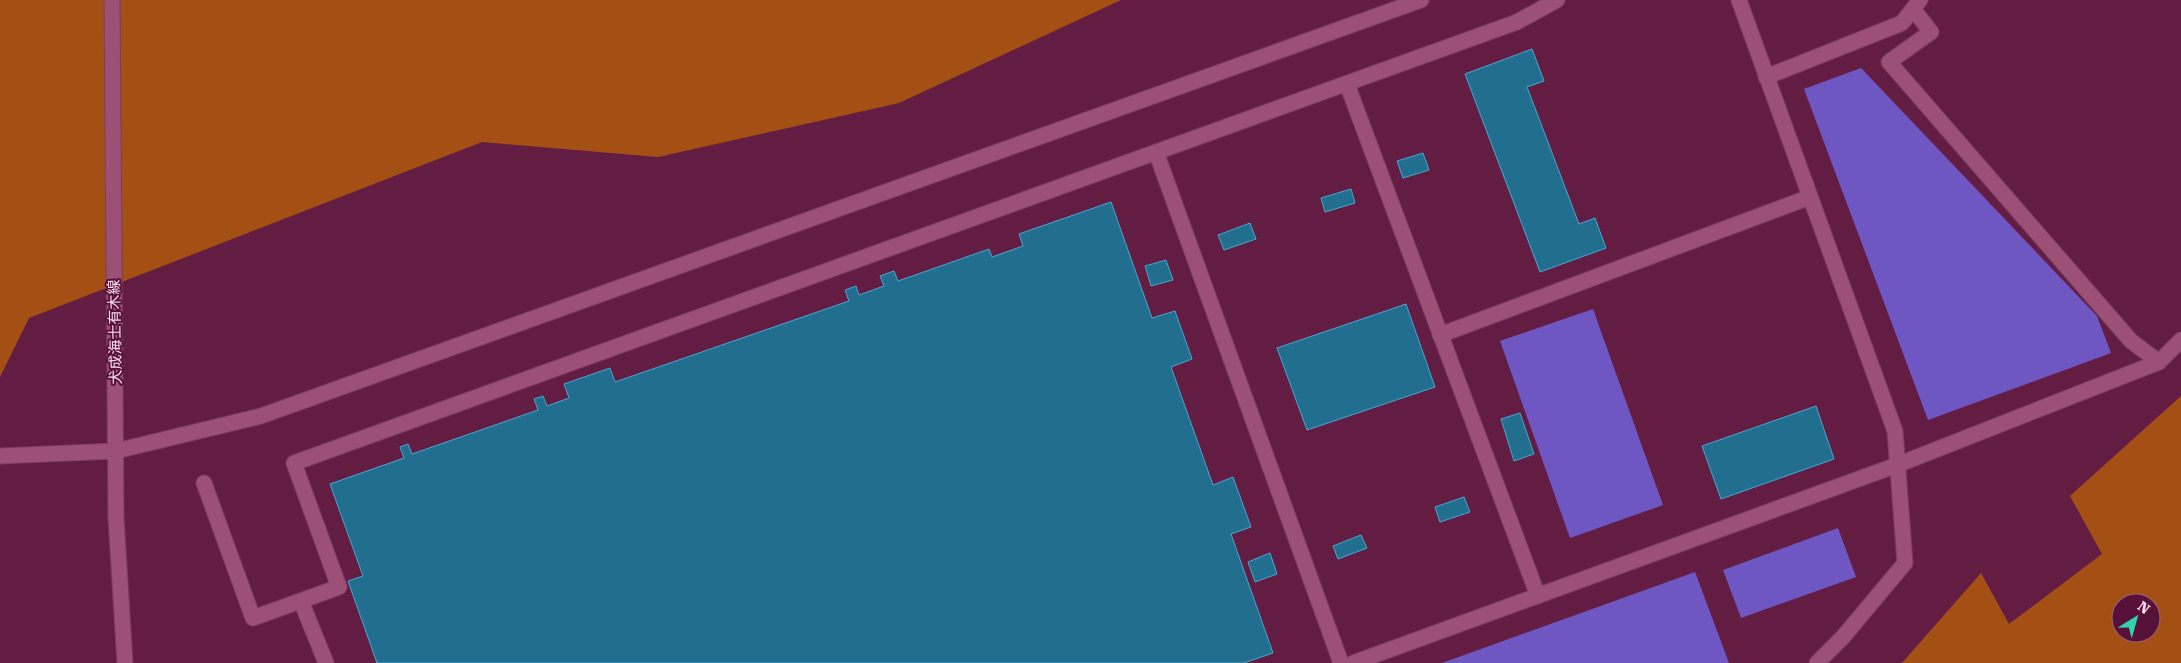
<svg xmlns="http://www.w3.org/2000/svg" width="2181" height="663" font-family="'Roboto Serif','Noto Sans JP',serif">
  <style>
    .forest { fill: #a45014; fill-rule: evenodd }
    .water { fill: #6f57c3 }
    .building { fill: #226e8e; stroke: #47a8d3 }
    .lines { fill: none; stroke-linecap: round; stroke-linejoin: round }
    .lane-casing { stroke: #783e60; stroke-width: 17 }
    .street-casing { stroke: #783e60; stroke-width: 17 }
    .secondary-casing { stroke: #783e60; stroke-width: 17 }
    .lane { stroke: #9c5076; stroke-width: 15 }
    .street { stroke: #9c5076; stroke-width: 15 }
    .secondary { stroke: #9c5076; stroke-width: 15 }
    .labels { text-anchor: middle; stroke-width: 4; stroke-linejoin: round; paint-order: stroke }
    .street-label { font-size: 15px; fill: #fadfeb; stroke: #571139 }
  </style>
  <rect width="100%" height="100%" fill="#631d43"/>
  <!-- forest -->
  <g class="forest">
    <polygon points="0,0 1121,0 899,103 658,157 482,142 29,318 0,377"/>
    <path d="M2181,396V663H1902L1981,573L2009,624L2102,554L2070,496ZM2121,603H2151V633H2121Z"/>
  </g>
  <!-- water -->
  <g class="water">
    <polygon points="1861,68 2097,316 2111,353 1928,420 1804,89"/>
    <polygon points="1593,309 1663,505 1570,538 1500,341"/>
    <polygon points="1838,528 1856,577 1741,618 1723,570"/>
    <polygon points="1695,572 1729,663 1442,663"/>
  </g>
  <!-- building -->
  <g class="building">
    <polygon points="1532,49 1544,81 1527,87 1579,224 1595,218 1606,248 1540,272 1465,74"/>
    <polygon points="1423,153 1429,170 1403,178 1397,161"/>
    <polygon points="1351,189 1355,203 1325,212 1321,198"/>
    <polygon points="1111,202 1152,318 1175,311 1192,359 1171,367 1213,485 1233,477 1251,527 1231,534 1273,653 1244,663 377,663 348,581 363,576 330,484 404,458 400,447 408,444 412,454 538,410 534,399 543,396 547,406 569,398 564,384 610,368 615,382 849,301 845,290 856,286 859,295 884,286 880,276 894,271 898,281 989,249 992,257 1023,246 1019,234"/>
    <polygon points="1250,223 1256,239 1224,250 1218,235"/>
    <polygon points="1166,260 1173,280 1151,286 1145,266"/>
    <polygon points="1406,304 1435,387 1307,430 1277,348"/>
    <polygon points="1816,406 1834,459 1721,499 1702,446"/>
    <polygon points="1520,413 1534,454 1514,461 1501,419"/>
    <polygon points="1464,497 1470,512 1440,522 1435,507"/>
    <polygon points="1361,535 1367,548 1338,559 1333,546"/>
    <polygon points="1270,553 1277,574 1255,582 1248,562"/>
  </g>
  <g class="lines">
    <defs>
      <g id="lane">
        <polyline points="1739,0 1895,431 1905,563 1843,637 1817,663"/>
        <polyline points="1913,9 1931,32 1889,62 2131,341 2159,362"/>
        <polyline points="1766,77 1902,23 1920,0"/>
        <polyline points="1347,84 1538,596"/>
        <polyline points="1156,152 1341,663"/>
        <polyline points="1440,335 1810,197"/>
        <polyline points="204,483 253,618 339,587 294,463 1517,22 1557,0"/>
        <polyline points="301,601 326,663"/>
        <polyline points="1353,663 1897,465 2159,362 2181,340"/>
      </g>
      <polyline id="street" points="0,456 116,451 261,416 1421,0"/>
      <polyline id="secondary" points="112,0 116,518 125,663"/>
    </defs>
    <!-- lane casing -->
    <use href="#lane" class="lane-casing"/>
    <!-- street casing -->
    <use href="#street" class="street-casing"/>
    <!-- secondary casing -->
    <use href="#secondary" class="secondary-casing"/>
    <!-- lane -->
    <use href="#lane" class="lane"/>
    <!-- street -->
    <use href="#street" class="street"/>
    <!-- secondary -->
    <use href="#secondary" class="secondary"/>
  </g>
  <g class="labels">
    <!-- street labels -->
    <g class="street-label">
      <text transform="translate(115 332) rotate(-91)" y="5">犬成海士有木線</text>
    </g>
  </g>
  <!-- north arrow -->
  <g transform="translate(2136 618) rotate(37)"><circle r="24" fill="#571139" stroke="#986380"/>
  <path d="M0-4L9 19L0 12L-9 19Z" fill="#30d4aa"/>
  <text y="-8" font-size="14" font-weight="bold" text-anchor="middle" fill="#fadfeb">N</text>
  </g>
</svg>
